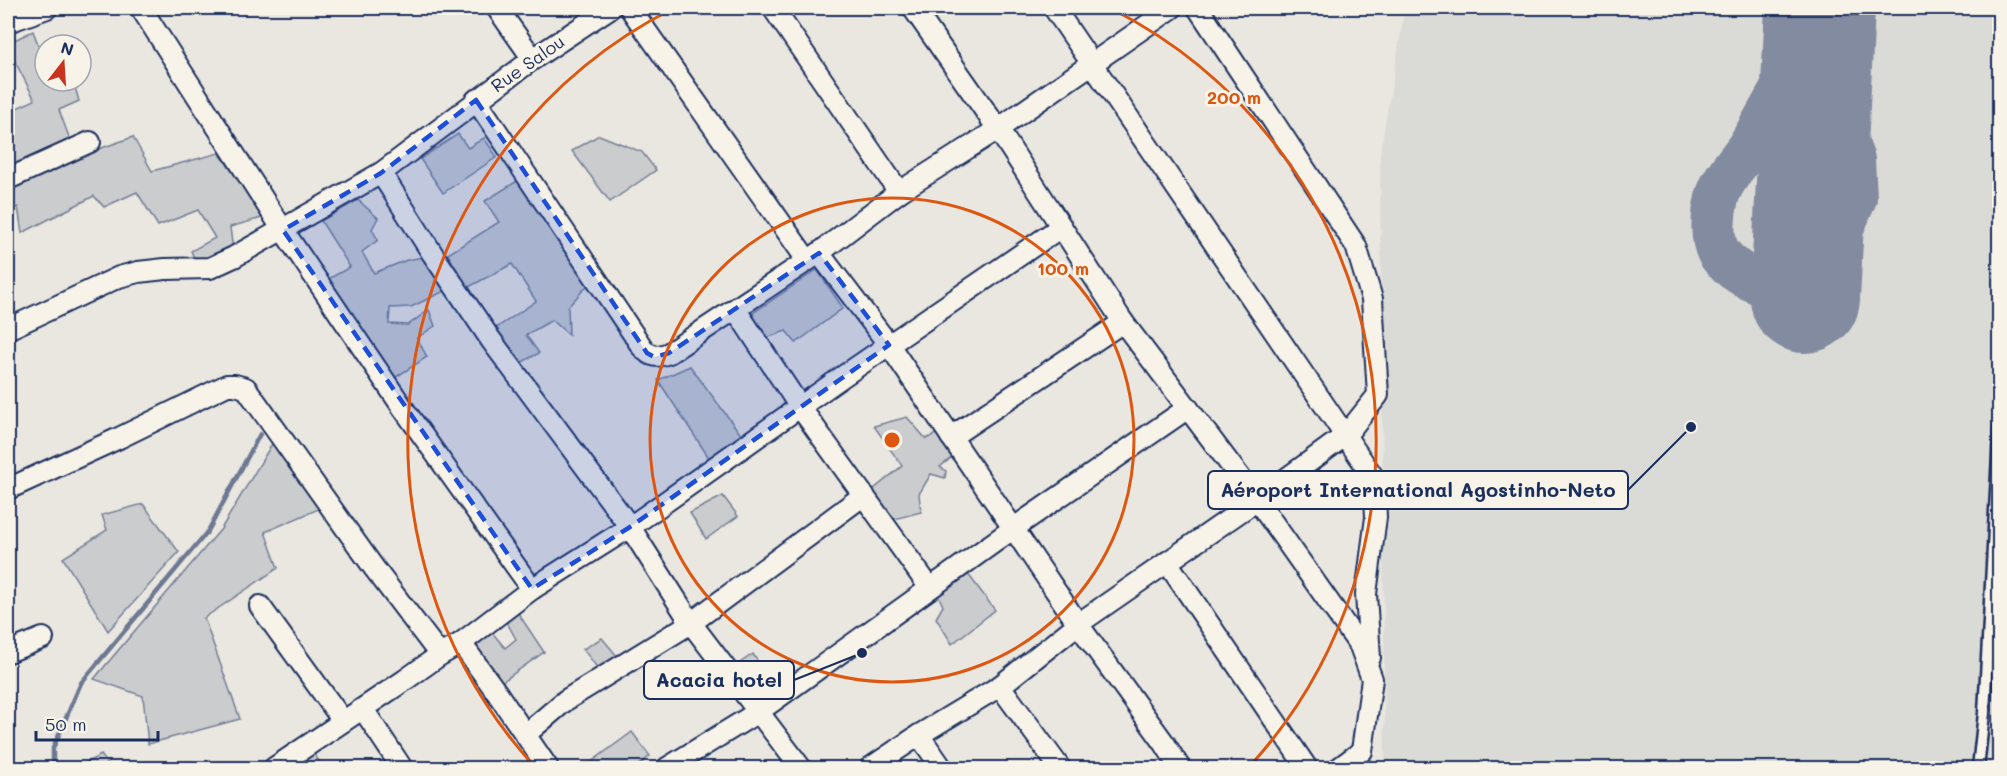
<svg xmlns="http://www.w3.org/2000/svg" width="2007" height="776" font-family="Mali,sans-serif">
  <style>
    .built { fill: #dadad6 }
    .green { fill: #cbcccd; stroke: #737e96; stroke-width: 1.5 }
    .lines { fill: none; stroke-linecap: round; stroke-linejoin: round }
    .stream { stroke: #6d7892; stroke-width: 4.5 }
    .taxiway { stroke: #828b9f; stroke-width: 44 }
    .runway { stroke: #828b9f; stroke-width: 110 }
    .service-casing { stroke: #1b2f5e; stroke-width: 15 }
    .minor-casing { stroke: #1b2f5e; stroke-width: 24 }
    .service { stroke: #f7f3e8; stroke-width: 10 }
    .minor { stroke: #f7f3e8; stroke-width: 20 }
    .marked { fill: #1d4ed8; fill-opacity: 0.2; stroke: #1d4ed8; stroke-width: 4.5; stroke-dasharray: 12 8; stroke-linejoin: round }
    .ring { fill: none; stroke: #de5710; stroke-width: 3 }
    .labels { text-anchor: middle; stroke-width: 6; stroke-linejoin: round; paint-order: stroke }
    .street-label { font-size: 18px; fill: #1b2f5e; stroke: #f7f3e8 }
    .centre { fill: #de5710; stroke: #f7f3e8; stroke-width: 3 }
    .ring-label { font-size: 18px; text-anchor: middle; font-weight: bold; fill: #de5710; stroke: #f7f3e8; stroke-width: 6; stroke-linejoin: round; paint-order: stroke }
    .leader { fill: none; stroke: #1b2f5e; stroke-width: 2 }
    .callout-dot { fill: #1b2f5e; stroke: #f7f3e8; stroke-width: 2 }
    .callout { fill: #f7f3e8; stroke: #1b2f5e; stroke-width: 2 }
    .callout-label { font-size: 20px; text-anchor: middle; font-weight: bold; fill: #1b2f5e }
  </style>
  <rect width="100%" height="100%" fill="#eae7e0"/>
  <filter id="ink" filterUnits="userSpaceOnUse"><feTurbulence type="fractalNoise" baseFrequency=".0167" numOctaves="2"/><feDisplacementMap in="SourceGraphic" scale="12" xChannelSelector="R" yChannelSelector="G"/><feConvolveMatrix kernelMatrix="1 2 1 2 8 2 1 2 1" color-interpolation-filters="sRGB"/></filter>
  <g filter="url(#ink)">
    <!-- built -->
    <polygon class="built" points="1405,8 1999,8 1999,768 1385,768 1380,154"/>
    <!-- green -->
    <g class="green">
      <polygon points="33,31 45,62 45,81 52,81 54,85 75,87 79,101 59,110 72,145 12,172 8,162 8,112 35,100 8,48 8,43"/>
      <polygon points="458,134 468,148 484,138 497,157 443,193 420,159"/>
      <polygon points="599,135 642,152 656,170 610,202 572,151"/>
      <polygon points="133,137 152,171 219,153 265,217 230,227 233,251 197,264 191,251 215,238 198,210 158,226 137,192 104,207 94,196 22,233 18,207 8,211 8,181"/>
      <polygon points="522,178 593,279 568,307 569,335 552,320 526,335 539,353 515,366 492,331 536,301 512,264 467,288 448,254 499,222 485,201"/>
      <polygon points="358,200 378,218 372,229 378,240 362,252 374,273 407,260 428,256 451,288 411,307 390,308 389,324 408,325 429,310 435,326 417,338 427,357 390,381 323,282 350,267 321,221"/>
      <polygon points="817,270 843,308 796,343 786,331 761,340 753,313"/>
      <polygon points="690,366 745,440 711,461 658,380"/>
      <polygon points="907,417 926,439 936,434 929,420 957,453 940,467 946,471 945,478 931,474 919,494 921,512 887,521 868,494 902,466 874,426"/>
      <polygon points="273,442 321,508 265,532 278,568 204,618 240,719 148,744 143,696 94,679 221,529"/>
      <polygon points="723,496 738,516 706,539 690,513"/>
      <polygon points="143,504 179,552 108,631 63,558 107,530 102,515"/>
      <polygon points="965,570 995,610 952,644 936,618 943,606 935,588"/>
      <polygon points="518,613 544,652 496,686 468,644 490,630 505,648 516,639 506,621"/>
      <polygon points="602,638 618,657 599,670 583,649"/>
      <polygon points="753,654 765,673 773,676 783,670 790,682 756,703 731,669"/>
      <polygon points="632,732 650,756 635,768 583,768"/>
      <polygon points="314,754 324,768 292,768"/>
      <polygon points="101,755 111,768 75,768"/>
    </g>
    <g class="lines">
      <!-- stream -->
      <polyline class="stream" points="53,768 53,748 81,683 208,531 260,434"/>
      <!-- taxiway -->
      <path class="taxiway" d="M1815,108L1843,134L1853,160L1855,198L1836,243L1805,298C1776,289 1741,281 1721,256C1710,242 1713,214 1717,198C1722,179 1737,164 1748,148C1773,107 1796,63 1820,21"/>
      <!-- runway -->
      <polyline class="runway" points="1805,298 1820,8"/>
      <defs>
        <polyline id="service" points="1978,768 1984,713 2000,418"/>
        <g id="minor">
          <polyline points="141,8 283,230 403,408 532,589"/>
          <polyline points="497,8 533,59"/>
          <polyline points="630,8 807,260"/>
          <polyline points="773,8 899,192"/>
          <polyline points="913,8 998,129 1123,322 1257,500 1360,646 1372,679 1362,751 1339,768"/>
          <polyline points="1054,8 1374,478 1376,517 1366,594 1370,658"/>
          <polyline points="8,22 47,8"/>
          <path d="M476,100L642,347C651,358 658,357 669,353L819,253L899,192L998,129L1172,8"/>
          <polyline points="381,173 432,253 491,340 630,527 691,623 801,768"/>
          <polyline points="8,179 90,142"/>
          <polyline points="819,253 889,345 1078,624 1165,744 1180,768"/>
          <polyline points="736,310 800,407 930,588"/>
          <polyline points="8,329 119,277 138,272 165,269 210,268 234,257 381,173 533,59 610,8"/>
          <polyline points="951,437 1123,322"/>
          <polyline points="8,489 119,438 227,385 235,385 246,388 374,568 440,655"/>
          <polyline points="1167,562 1307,768"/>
          <polyline points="260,606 343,721"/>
          <polyline points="461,643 495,690 548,768"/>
          <polyline points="8,652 43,638"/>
          <polyline points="1000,686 1060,768"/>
          <polyline points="363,709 402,768"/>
          <polyline points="526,734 566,700 691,623 864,495"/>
          <polyline points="919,735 942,768"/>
          <polyline points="274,768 405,680 440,655 461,643 532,589 630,527 842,377 1061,227"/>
          <polyline points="667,768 758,712 1014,528 1188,408"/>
          <polyline points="870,768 919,735 1000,686 1078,624 1257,500 1346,435 1378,395 1372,299 1356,246 1198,8"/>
        </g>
      </defs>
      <!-- service casing -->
      <use href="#service" class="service-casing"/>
      <!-- minor casing -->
      <use href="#minor" class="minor-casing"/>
      <!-- service -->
      <use href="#service" class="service"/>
      <!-- minor -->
      <use href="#minor" class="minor"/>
    </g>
  </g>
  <!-- marked area -->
  <path class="marked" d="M476,100L647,353L654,357L669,353L819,253L889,345L630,527L532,589L283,230L381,173Z"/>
  <!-- distance rings -->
  <g class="ring">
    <circle cx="892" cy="440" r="242"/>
    <path d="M535 767A484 484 0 0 1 672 9M1112 9A484 484 0 0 1 1249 767"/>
  </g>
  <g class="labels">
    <!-- street labels -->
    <g class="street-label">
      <text transform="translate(528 64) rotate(-35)" y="6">Rue Salou</text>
    </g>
  </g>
  <circle cx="892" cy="440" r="9" class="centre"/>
  <g class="ring-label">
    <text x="1234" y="104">200 m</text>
    <text x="1063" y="275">100 m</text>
  </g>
  <!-- callouts -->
  <path class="leader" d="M1691 427L1628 490M862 653L794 680"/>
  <g class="callout-dot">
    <circle cx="1691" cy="427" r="6"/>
    <circle cx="862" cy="653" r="6"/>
  </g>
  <g class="callout">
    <rect x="1208" y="471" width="420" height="38" rx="6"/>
    <rect x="644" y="661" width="150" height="38" rx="6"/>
  </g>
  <g class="callout-label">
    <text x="1418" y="497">Aéroport International Agostinho-Neto</text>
    <text x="719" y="687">Acacia hotel</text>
  </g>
  <!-- margin -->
  <rect width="2007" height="776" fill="none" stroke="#f7f3e8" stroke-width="30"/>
  <rect x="15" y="15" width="1977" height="746" fill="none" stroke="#1b2f5e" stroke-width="2" filter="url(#ink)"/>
  <!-- north arrow -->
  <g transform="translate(63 63) rotate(17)"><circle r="28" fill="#f7f3e8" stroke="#9fa5b1" stroke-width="1.5"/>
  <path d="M0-4.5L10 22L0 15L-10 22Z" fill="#c8321e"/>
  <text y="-9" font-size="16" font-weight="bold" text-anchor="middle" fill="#1b2f5e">N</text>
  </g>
  <!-- scale -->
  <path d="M36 731v9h122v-9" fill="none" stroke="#1b2f5e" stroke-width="3"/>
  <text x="45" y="731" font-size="18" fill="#1b2f5e" stroke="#f7f3e8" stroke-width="4.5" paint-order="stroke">50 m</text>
</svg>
